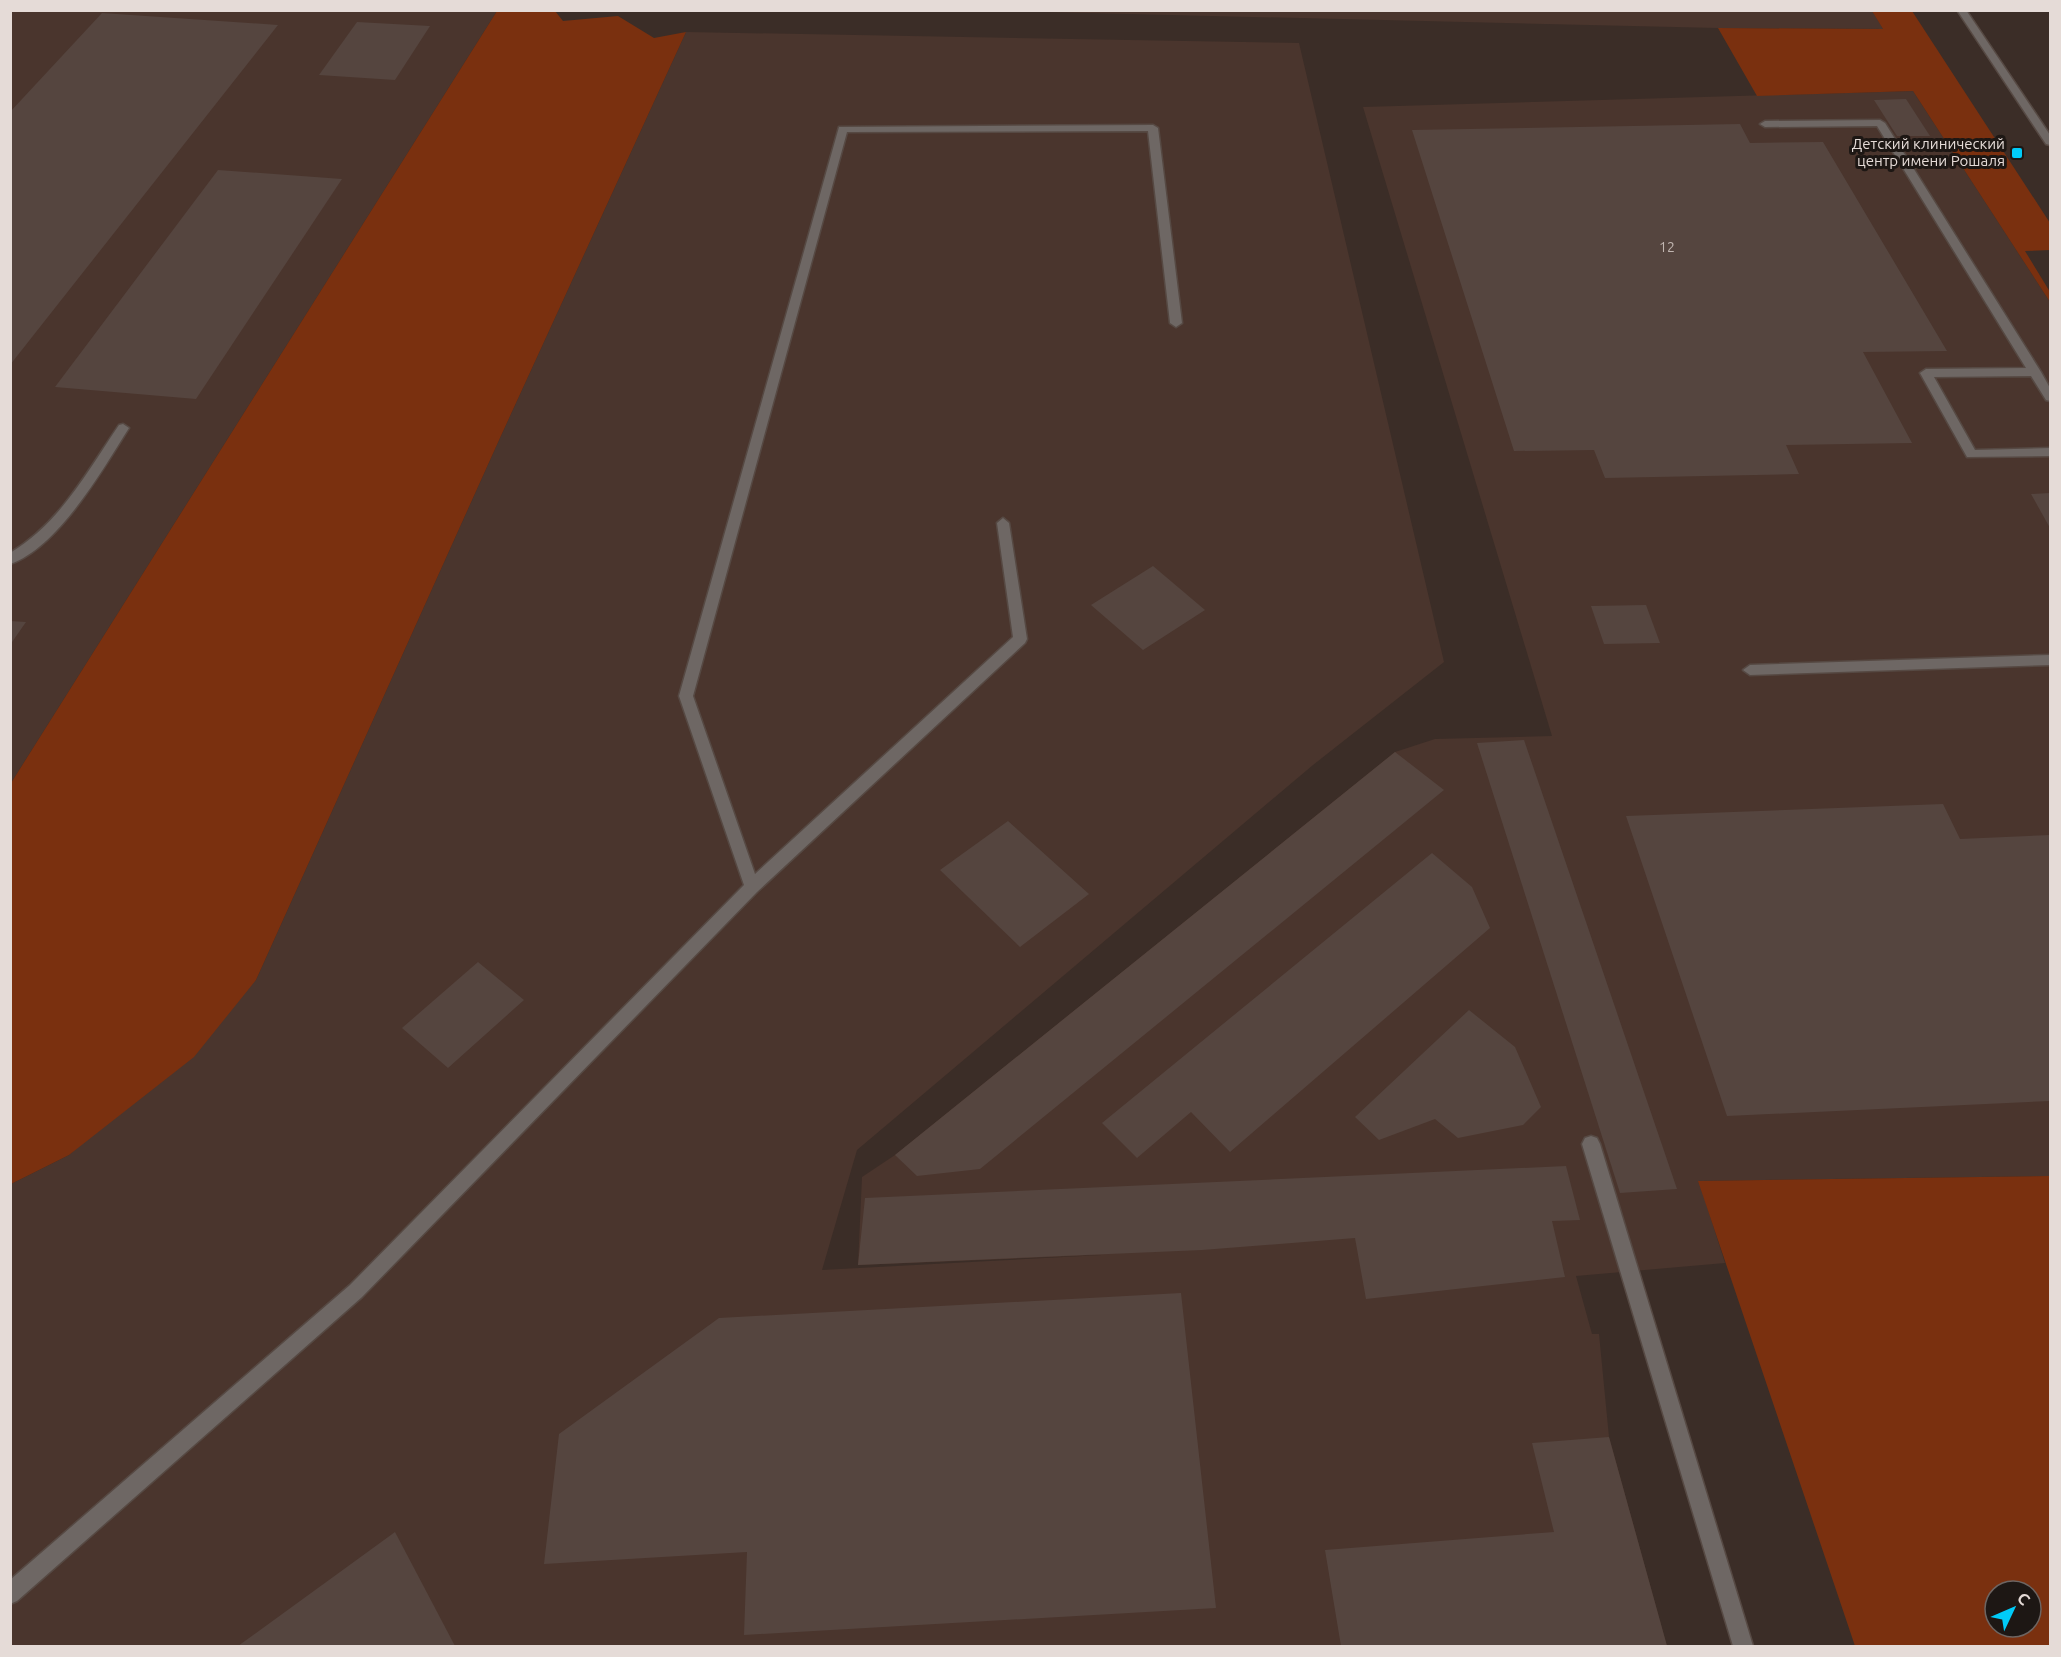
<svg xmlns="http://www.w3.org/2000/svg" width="2061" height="1657" font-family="Ubuntu,sans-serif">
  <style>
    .built { fill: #4a352d }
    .green { fill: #7a300f; fill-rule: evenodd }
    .building { fill: #55453f }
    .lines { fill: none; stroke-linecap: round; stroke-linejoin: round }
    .minor-casing { stroke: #564943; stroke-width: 3 }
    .minor { fill: #6e6764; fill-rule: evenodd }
    .poi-dot { fill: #00cbf8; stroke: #1d1714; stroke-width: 2 }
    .labels { text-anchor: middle; stroke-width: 6; stroke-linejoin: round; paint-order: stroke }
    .far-number-label { font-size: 14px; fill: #c1b6b1 }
    .far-poi-label { font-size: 15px; fill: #e5dbd7; stroke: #1d1714; text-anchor: end }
  </style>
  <rect width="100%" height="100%" fill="#3b2d27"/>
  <!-- built -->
  <g class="built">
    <polygon points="1872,10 1883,29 1718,28 1002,11"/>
    <polygon points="11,11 497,11 11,783"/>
    <polygon points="686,32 1299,43 1444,662 1313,765 857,1150 822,1270 1102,1255 858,1265 862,1177 895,1155 1395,752 1435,739 1552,736 1363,107 1913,91 2050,302 2050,1176 1699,1181 1725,1263 1576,1276 1592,1334 1599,1334 1609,1437 1667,1646 11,1646 11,1184 69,1155 256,980 500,438"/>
  </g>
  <!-- green -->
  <g class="green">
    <polygon points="497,11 555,11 563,21 618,16 654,38 686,32 500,438 256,980 194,1057 69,1155 11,1184 11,783"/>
    <polygon points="1872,11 1912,11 2050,223 2050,250 2025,251 2050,292 2050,302 1913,91 1757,96 1718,28 1883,29"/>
    <path d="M2050,1176V1646H1855L1698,1181ZM1995,1591H2031V1627H1995Z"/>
  </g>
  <!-- building -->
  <g class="building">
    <polygon points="102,13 278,25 10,365 10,112"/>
    <polygon points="357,22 430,26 395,80 319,75"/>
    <polygon points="1906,99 1930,136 1897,136 1874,100"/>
    <polygon points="1740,124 1750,143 1823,142 1947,351 1863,352 1912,443 1786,445 1799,474 1605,478 1594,450 1514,451 1412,130"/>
    <polygon points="218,170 342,179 196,399 55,387"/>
    <polygon points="2050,493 2050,528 2031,494"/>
    <polygon points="1153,566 1205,610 1143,650 1091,605"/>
    <polygon points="1646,605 1660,643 1604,644 1591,606"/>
    <polygon points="10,621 26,622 10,645"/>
    <polygon points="1524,740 1677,1189 1620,1193 1477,743"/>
    <polygon points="1395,752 1444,790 980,1169 917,1176 895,1155"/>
    <polygon points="1943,804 1960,839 2050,835 2050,1101 1727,1116 1626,816"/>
    <polygon points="1008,821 1089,894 1020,947 940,870"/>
    <polygon points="1432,853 1472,887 1490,928 1230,1152 1191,1112 1137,1158 1102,1123"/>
    <polygon points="478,962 524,1000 448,1068 402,1028"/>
    <polygon points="1469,1010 1515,1047 1541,1107 1523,1125 1458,1138 1435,1119 1379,1140 1355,1117"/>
    <polygon points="1566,1166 1580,1220 1552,1221 1565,1277 1366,1299 1355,1238 1202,1250 858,1265 865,1198"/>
    <polygon points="1181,1293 1216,1608 744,1635 747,1552 544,1564 559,1434 719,1318"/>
    <polygon points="1609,1437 1667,1646 1341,1646 1325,1550 1554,1532 1532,1443"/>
    <polygon points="395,1532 455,1646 238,1646"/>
  </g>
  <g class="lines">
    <defs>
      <g id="minor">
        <polygon points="1957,10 1966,10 2050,135 2050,145 2046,144"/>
        <polygon points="1880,120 1885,123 2041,372 2050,388 2050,401 2046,400 2031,376 1934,377 1975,450 2050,448 2050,456 1967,457 1920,373 1926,369 2026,368 1877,126 1765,127 1760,124 1765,121"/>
        <polygon points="1153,125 1158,128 1182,323 1176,327 1170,323 1148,131 847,132 693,696 755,874 1013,637 997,523 1003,518 1009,523 1027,639 1025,643 757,892 362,1297 17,1601 10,1604 10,1580 350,1285 744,885 679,696 839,127"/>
        <path d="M123,424L129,428C103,469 58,548 10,564V553C60,523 87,472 119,425Z"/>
        <polygon points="2050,655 2050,665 1750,675 1743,670 1750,665"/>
        <polygon points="1591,1136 1597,1138 1600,1144 1753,1646 1733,1646 1582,1144 1585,1138"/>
      </g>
    </defs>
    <!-- minor casing -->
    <use href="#minor" class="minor-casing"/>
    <!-- minor -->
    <use href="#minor" class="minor"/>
  </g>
  <!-- markers -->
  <rect class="poi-dot" x="2011" y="147" width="12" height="12" rx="3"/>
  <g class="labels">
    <!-- far-number labels -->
    <g class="far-number-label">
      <text x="1667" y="252">12</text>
    </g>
    <!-- far-poi labels -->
    <g class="far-poi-label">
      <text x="2005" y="149">Детский клинический<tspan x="2005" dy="17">центр имени Рошаля</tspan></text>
    </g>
  </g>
  <!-- border -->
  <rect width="2061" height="1657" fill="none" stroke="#e5dbd7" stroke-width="24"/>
  <!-- north arrow -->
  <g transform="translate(2013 1609) rotate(46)"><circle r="28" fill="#1d1714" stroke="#6d6562" stroke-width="1.5"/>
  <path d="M0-4.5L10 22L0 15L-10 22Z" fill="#00cbf8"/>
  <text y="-9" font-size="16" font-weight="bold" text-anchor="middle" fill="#e5dbd7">С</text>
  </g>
</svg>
